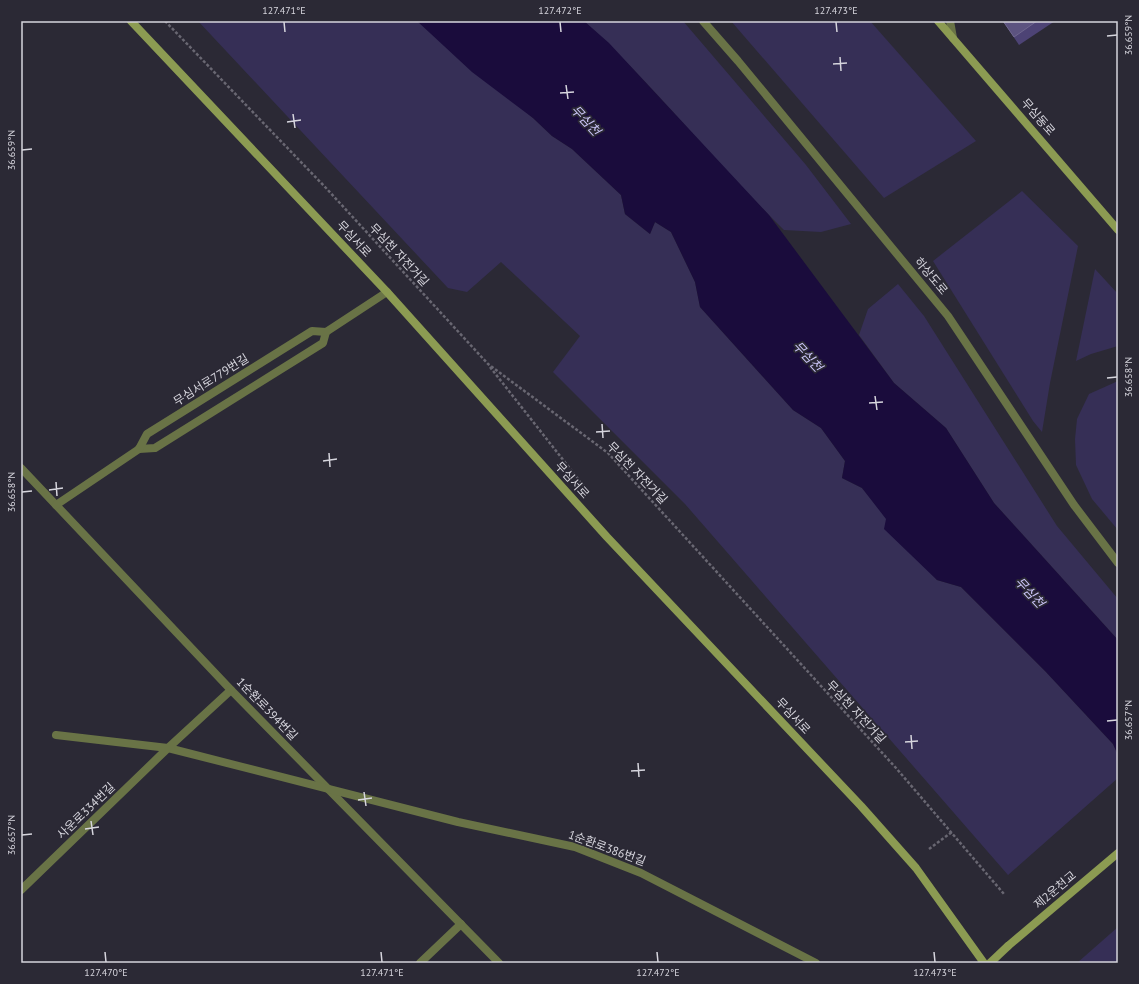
<svg xmlns="http://www.w3.org/2000/svg" width="1139" height="984" font-family="'PT Sans','Noto Sans KR',sans-serif">
  <style>
    .grass { fill: #362f56 }
    .water { fill: #1a0c3c }
    .lines { fill: none; stroke-linecap: round; stroke-linejoin: round }
    .path { stroke: #696772; stroke-width: 2.5; stroke-dasharray: 3 2; stroke-linecap: butt }
    .street { stroke: #697346; stroke-width: 8 }
    .secondary { stroke: #8c9b52; stroke-width: 8 }
    .secondary-bridge { stroke: #8c9b52; stroke-width: 8 }
    .wall { fill: #4d4375 }
    .building { fill: #5c5380; stroke: #6f678f }
    .ticks { fill: none; stroke: #d6d5dd; stroke-width: 1.5 }
    .labels { text-anchor: middle; stroke-width: 3.5; stroke-linejoin: round; paint-order: stroke }
    .street-label { font-size: 12px; fill: #d6d5dd; stroke: #2b2935 }
    .water-label { font-size: 13px; font-style: italic; fill: #cbc5f8; stroke: #2b2935 }
    .neatline { fill: none; stroke: #d6d5dd; stroke-width: 1.5 }
    .ticks-label { font-size: 10px; text-anchor: middle; fill: #d6d5dd }
  </style>
  <rect width="100%" height="100%" fill="#2b2935"/>
  <!-- grass -->
  <g class="grass">
    <polygon points="198,21 417,21 533,118 552,136 572,149 621,195 625,214 650,234 655,222 671,232 695,282 700,307 793,410 821,428 845,461 842,478 862,488 937,580 961,587 1046,672 1113,744 1118,755 1118,778 1008,875 685,504 553,372 580,336 501,262 467,292 448,288"/>
    <path d="M584,21H683L806,165L851,224L821,232L784,230C715,163 655,86 584,21Z"/>
    <polygon points="731,21 870,21 976,141 884,198"/>
    <polygon points="1022,191 1078,246 1050,383 1042,432 1033,421 933,261"/>
    <polygon points="1095,269 1118,294 1118,346 1091,354 1076,361"/>
    <polygon points="898,284 924,316 1057,526 1118,599 1118,640 994,503 946,428 894,383 859,335 868,309"/>
    <polygon points="1118,381 1118,530 1092,499 1076,465 1075,439 1077,419 1089,394"/>
    <polygon points="1118,927 1118,963 1077,963"/>
  </g>
  <!-- water -->
  <polygon class="water" points="417,21 584,21 609,43 769,215 894,383 946,428 994,503 1118,640 1118,755 1113,744 1046,672 961,587 937,580 884,529 886,519 862,488 842,478 845,461 821,428 793,410 700,307 695,282 671,232 655,222 650,234 625,214 621,195 572,149 552,136 533,118 472,72"/>
  <g class="lines">
    <!-- path -->
    <g class="path">
      <polyline points="165,21 326,188 488,364 608,453 896,768 1004,894"/>
      <polyline points="490,367 586,489"/>
      <polyline points="929,849 952,832"/>
    </g>
    <!-- street -->
    <g class="street">
      <polyline points="703,21 738,61 948,316 1074,505 1118,563"/>
      <polyline points="950,21 953,38"/>
      <polyline points="139,449 155,448 323,343 326,332"/>
      <polyline points="21,468 231,690 499,963"/>
      <polyline points="56,505 139,449 147,434 312,331 326,332 387,292"/>
      <polyline points="56,735 168,748 458,822 575,847 641,873 816,963"/>
      <polyline points="21,890 168,748 231,690"/>
      <polyline points="420,963 461,924"/>
    </g>
    <!-- secondary -->
    <g class="secondary">
      <polyline points="131,21 387,292 607,537 861,806 916,868 984,963"/>
      <polyline points="938,21 1118,230"/>
      <polyline points="990,963 1008,946"/>
    </g>
    <!-- secondary-bridge -->
    <polyline class="secondary-bridge" points="1008,946 1118,853"/>
  </g>
  <!-- wall -->
  <polygon class="wall" points="1003,21 1055,21 1019,45"/>
  <!-- building -->
  <polygon class="building" points="1003,21 1037,21 1014,37"/>
  <!-- ticks -->
  <path class="ticks" d="M284,22L285,32M560,22L561,32M836,22L837,32M1107,36L1117,35M840,57L841,71M833,64L847,63M566,85L568,99M560,93L574,92M293,114L295,128M287,122L301,120M22,150L32,149M1107,378L1117,377M875,396L877,410M869,403L883,402M602,424L603,438M596,432L610,431M329,453L330,467M323,461L337,459M56,482L57,496M49,490L63,488M22,492L32,491M1107,721L1117,720M911,735L912,749M905,742L918,741M638,763L639,777M631,771L645,770M364,792L366,806M358,800L372,798M91,821L93,835M85,829L99,827M22,835L32,834M105,952L106,962M381,952L382,962M657,952L658,962M934,952L935,962"/>
  <g class="labels">
    <!-- street labels -->
    <g class="street-label">
      <text transform="translate(1038 117) rotate(49)" y="4">무심동로</text>
      <text transform="translate(354 239) rotate(47)" y="4">무심서로</text>
      <text transform="translate(399 255) rotate(47)" y="4">무심천 자전거길</text>
      <text transform="translate(931 276) rotate(50)" y="4">하상도로</text>
      <text transform="translate(211 380) rotate(-32)" y="4">무심서로779번길</text>
      <text transform="translate(637 473) rotate(46)" y="4">무심천 자전거길</text>
      <text transform="translate(572 480) rotate(48)" y="4">무심서로</text>
      <text transform="translate(267 709) rotate(46)" y="4">1순환로394번길</text>
      <text transform="translate(856 712) rotate(47)" y="4">무심천 자전거길</text>
      <text transform="translate(793 716) rotate(47)" y="4">무심서로</text>
      <text transform="translate(86 811) rotate(-44)" y="4">사운로334번길</text>
      <text transform="translate(607 848) rotate(20)" y="4">1순환로386번길</text>
      <text transform="translate(1055 890) rotate(-40)" y="4">제2운천교</text>
    </g>
    <!-- water labels -->
    <g class="water-label">
      <text transform="translate(586 120) rotate(47)" y="5">무심천</text>
      <text transform="translate(808 356) rotate(47)" y="5">무심천</text>
      <text transform="translate(1030 592) rotate(47)" y="5">무심천</text>
    </g>
  </g>
  <!-- border -->
  <rect width="1139" height="984" fill="none" stroke="#2b2935" stroke-width="44"/>
  <rect x="22" y="22" width="1095" height="940" class="neatline"/>
  <g class="ticks-label">
    <text x="284" y="14">127.471°E</text>
    <text x="560" y="14">127.472°E</text>
    <text x="836" y="14">127.473°E</text>
    <text transform="translate(1128 35) rotate(-90)" y="4">36.659°N</text>
    <text transform="translate(11 150) rotate(-90)" y="4">36.659°N</text>
    <text transform="translate(1128 377) rotate(-90)" y="4">36.658°N</text>
    <text transform="translate(11 492) rotate(-90)" y="4">36.658°N</text>
    <text transform="translate(1128 720) rotate(-90)" y="4">36.657°N</text>
    <text transform="translate(11 835) rotate(-90)" y="4">36.657°N</text>
    <text x="106" y="976">127.470°E</text>
    <text x="382" y="976">127.471°E</text>
    <text x="658" y="976">127.472°E</text>
    <text x="935" y="976">127.473°E</text>
  </g>
</svg>
